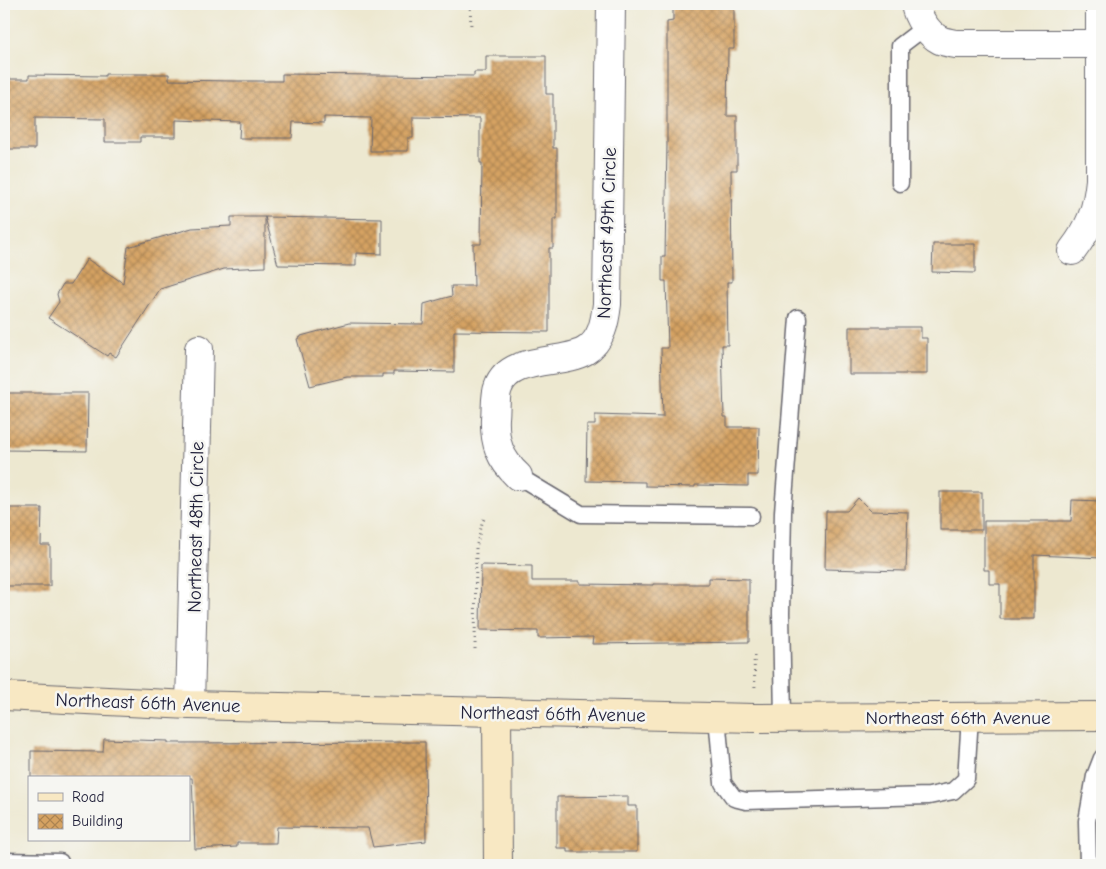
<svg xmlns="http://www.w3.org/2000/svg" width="1106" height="869" font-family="'Comic Neue',sans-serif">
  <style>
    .building { fill: url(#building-cross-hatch) }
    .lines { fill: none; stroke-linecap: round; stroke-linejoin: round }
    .lane-casing { stroke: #69676f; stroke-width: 19 }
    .street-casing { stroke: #69676f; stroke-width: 30 }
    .secondary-casing { stroke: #69676f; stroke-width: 30 }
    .path { stroke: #69676f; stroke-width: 3; stroke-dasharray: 1 4; stroke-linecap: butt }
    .lane { stroke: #fff; stroke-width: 16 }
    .street { stroke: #fff; stroke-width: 28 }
    .secondary { stroke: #f8e8c3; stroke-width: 28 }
    .labels { text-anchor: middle; stroke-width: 5; stroke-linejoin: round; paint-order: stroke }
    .street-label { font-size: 19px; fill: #22223b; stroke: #f6f6f2 }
  </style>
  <defs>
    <pattern id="building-cross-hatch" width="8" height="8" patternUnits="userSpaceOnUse" patternTransform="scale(1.25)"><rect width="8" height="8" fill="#d5a262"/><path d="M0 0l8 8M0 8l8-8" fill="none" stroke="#ac8452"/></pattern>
  </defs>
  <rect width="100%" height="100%" fill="#f6f6f2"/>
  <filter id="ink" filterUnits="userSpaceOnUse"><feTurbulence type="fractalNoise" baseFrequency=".02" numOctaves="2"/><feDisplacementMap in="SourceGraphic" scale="10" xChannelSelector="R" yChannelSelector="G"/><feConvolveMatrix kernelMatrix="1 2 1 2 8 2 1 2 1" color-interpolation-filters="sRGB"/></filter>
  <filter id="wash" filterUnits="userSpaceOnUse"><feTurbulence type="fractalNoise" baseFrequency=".0096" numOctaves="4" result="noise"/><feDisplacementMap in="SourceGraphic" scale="20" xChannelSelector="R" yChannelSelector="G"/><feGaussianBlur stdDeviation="1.12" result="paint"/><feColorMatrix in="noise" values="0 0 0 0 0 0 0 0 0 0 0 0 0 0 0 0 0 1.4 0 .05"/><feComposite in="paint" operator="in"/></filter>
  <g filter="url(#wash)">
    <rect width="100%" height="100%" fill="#ede8d0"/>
    <g id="blocks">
      <!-- building -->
      <g class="building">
        <polygon points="673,4 734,4 734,49 728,49 727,116 737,116 737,170 731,170 732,282 727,282 728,345 722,345 724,417 727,417 727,427 759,427 758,475 748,475 748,486 695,485 695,487 645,486 645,482 586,481 587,425 595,425 595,415 663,417 661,348 668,348 666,281 662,281 662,256 665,256 667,144 667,22 673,21"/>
        <polygon points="486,56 546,56 546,94 553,94 553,148 557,148 557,219 553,219 553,248 549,248 549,332 454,331 454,372 394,371 394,374 383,374 383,377 347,377 310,386 297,339 301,337 301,336 349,323 423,324 424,304 452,296 451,286 474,286 473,244 481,244 482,163 480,163 480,118 413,117 413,138 408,138 408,151 370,151 371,118 324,117 324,123 293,122 292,138 239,138 240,122 176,120 176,137 140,137 140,142 105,142 105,119 35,118 35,149 4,149 4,79 29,79 29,75 105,76 105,74 169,74 169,80 233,81 282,81 282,74 474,76 474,72 486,72"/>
        <polygon points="231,217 265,217 265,267 224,269 160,289 116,357 109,353 107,356 48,318 59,302 57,294 63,284 71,284 87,259 123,283 128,247 192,228 231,226"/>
        <polygon points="265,217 382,219 382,254 356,253 356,266 278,265"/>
        <polygon points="933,244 975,244 975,273 932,272"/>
        <polygon points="849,327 921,327 921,338 927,338 927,374 849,374"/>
        <polygon points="4,393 88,393 87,451 4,450"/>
        <rect x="940" y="492" width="42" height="38"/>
        <polygon points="858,498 871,511 908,512 906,571 825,569 826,511 847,511"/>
        <polygon points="1072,500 1102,501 1102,558 1034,555 1034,619 1000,619 1000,584 989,584 989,570 984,570 984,521 1071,521"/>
        <polygon points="4,508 42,508 41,545 50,545 50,586 4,586"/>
        <polygon points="481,565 532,566 532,581 580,581 580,584 653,585 653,584 709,584 709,578 749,579 749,642 592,644 593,637 538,638 538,631 480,630"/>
        <polygon points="104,739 168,741 168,743 425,742 426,841 373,847 368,828 277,827 276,843 237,843 237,847 195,849 192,778 31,778 31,751 103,752"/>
        <polygon points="628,796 628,806 637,806 637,852 567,852 567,848 557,848 557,797"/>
      </g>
    </g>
  </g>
  <g filter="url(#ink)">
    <use href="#blocks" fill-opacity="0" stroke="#69676f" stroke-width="1"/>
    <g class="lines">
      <defs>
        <g id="lane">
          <polyline points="900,183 900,46 925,27"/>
          <polyline points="518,476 581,514 751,516"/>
          <polyline points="717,717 723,783 734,798 746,801 929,796 953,791 966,779 970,717"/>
          <polyline points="783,718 781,613 783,512 798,318"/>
          <polyline points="4,861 60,862 60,865"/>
          <polyline points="1088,865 1087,821 1095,776 1102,758"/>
        </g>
        <g id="street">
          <path d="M915,4C917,17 928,34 940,40C944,42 951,43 956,44H1100"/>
          <path d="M1072,251C1091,226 1097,210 1100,180V4"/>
          <path d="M518,476C500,459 494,443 495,418C496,410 495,395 498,388C509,355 561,365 585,351C602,341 605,321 607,304L611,4"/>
          <polyline points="190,705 199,349"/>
        </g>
        <g id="secondary">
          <polyline points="4,696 190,705 755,718 1102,716"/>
          <polyline points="497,712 498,865"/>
        </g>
      </defs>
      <!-- lane casing -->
      <use href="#lane" class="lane-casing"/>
      <!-- street casing -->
      <use href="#street" class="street-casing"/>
      <!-- secondary casing -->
      <use href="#secondary" class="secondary-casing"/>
      <!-- path -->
      <g class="path">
        <polyline points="470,4 471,27"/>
        <polyline points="475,649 476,548 482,523 485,517"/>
        <polyline points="754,656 755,690"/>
      </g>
      <!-- lane -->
      <use href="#lane" class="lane"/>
      <!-- street -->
      <use href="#street" class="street"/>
      <!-- secondary -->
      <use href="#secondary" class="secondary"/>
    </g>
  </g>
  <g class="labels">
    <!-- street labels -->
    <g class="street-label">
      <text transform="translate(606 233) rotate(-88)" y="7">Northeast 49th Circle</text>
      <text transform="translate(195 527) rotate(-89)" y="7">Northeast 48th Circle</text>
      <text transform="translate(148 702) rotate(2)" y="7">Northeast 66th Avenue</text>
      <text transform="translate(553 713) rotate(1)" y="7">Northeast 66th Avenue</text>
      <text x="958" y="724">Northeast 66th Avenue</text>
    </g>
  </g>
  <!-- margin -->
  <rect width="1106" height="869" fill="none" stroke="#f6f6f2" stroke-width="20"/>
  <!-- legend -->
  <rect x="28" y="776" width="162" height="65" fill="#f6f6f2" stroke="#a1a1a9"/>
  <rect x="38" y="793" width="25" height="8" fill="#f8e8c3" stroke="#a1a1a9"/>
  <text x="72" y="802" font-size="15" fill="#22223b">Road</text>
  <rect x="38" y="814" width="25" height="15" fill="url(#building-cross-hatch)" stroke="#a1a1a9"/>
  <text x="72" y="826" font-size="15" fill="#22223b">Building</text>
</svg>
